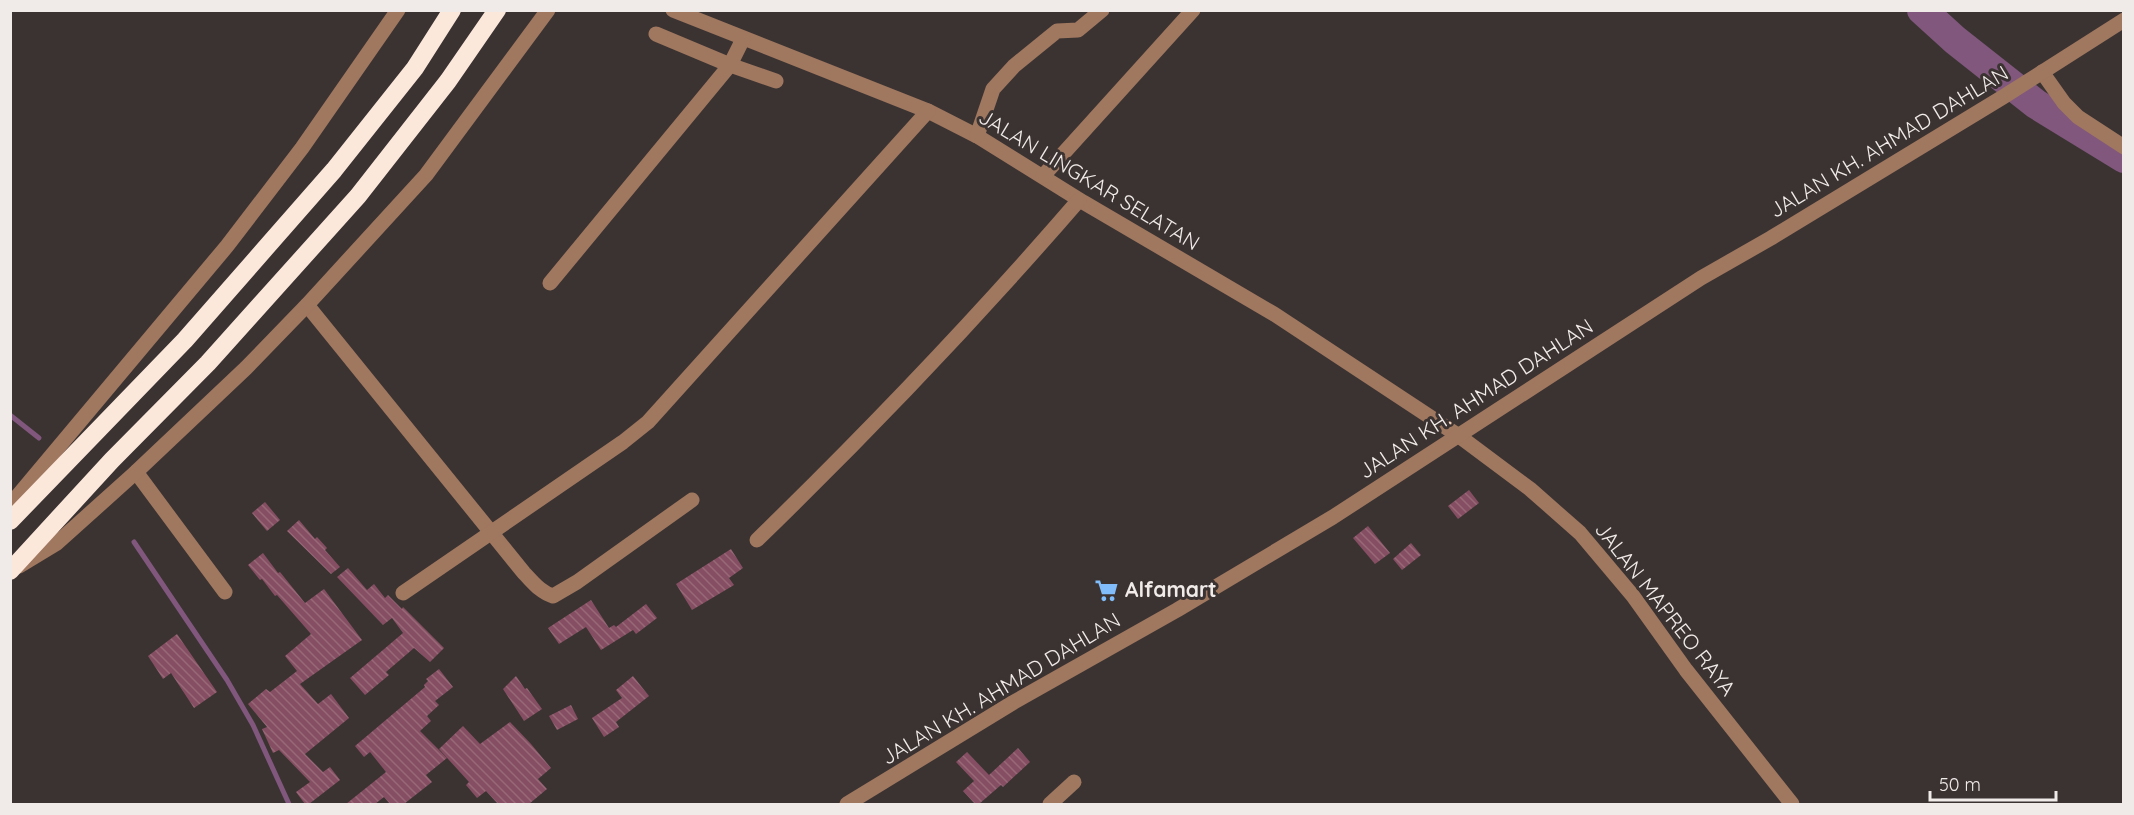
<svg xmlns="http://www.w3.org/2000/svg" width="2134" height="815" font-family="Quicksand,sans-serif">
  <style>
    .lines { fill: none; stroke-linecap: round; stroke-linejoin: round }
    .stream { stroke: #81577d; stroke-width: 5 }
    .river { stroke: #81577d; stroke-width: 30 }
    .building { fill: url(#building-back-hatch) }
    .minor { stroke: #a0775f; stroke-width: 15 }
    .highway { stroke: #fce7db; stroke-width: 18 }
    .labels { text-anchor: middle; stroke-width: 6; stroke-linejoin: round; paint-order: stroke }
    .street-label { font-size: 21px; fill: #f0eae9; stroke: #3b3332 }
    .poi-label { font-size: 21px; font-weight: bold; fill: #f0eae9; stroke: #3b3332; text-anchor: start }
  </style>
  <defs>
    <pattern id="building-back-hatch" width="6" height="6" patternUnits="userSpaceOnUse" patternTransform="scale(1.5)"><rect width="6" height="6" fill="#864e62"/><path d="M-1 5l2 2M0 0l6 6M5-1l2 2" fill="none" stroke="#976878"/></pattern>
  </defs>
  <rect width="100%" height="100%" fill="#3b3332"/>
  <g class="lines">
    <!-- stream -->
    <g class="stream">
      <polyline points="10,415 39,438"/>
      <polyline points="134,542 227,680 253,725 289,804"/>
    </g>
    <!-- river -->
    <polyline class="river" points="1922,10 1955,40 2036,104 2124,158"/>
  </g>
  <!-- building -->
  <g class="building">
    <polygon points="1469,490 1479,503 1458,519 1448,506"/>
    <polygon points="265,502 280,520 267,531 252,513"/>
    <polygon points="299,520 315,539 317,537 327,548 325,550 340,567 331,574 287,531"/>
    <polygon points="1368,526 1390,553 1375,564 1353,538"/>
    <polygon points="1411,543 1421,555 1402,570 1393,559"/>
    <polygon points="731,549 743,568 729,578 734,585 692,610 676,584"/>
    <polygon points="263,553 278,573 280,572 305,603 324,589 362,640 300,684 318,704 331,694 349,718 305,754 323,772 330,767 340,780 309,804 305,804 296,792 310,782 279,750 273,753 262,729 267,727 248,704 266,689 270,692 297,671 285,656 311,634 277,595 275,596 262,579 260,580 248,565"/>
    <polygon points="348,568 367,590 374,584 385,598 388,595 402,609 403,607 444,648 430,662 414,648 386,672 389,675 365,695 350,678 403,633 392,618 383,625 337,577"/>
    <polygon points="591,600 609,628 614,625 616,627 646,604 657,618 636,634 633,630 601,650 586,627 559,644 548,628"/>
    <polygon points="177,634 217,692 194,708 171,673 163,679 148,656"/>
    <polygon points="439,669 453,687 435,701 439,705 427,716 431,721 420,731 447,758 426,775 432,782 404,804 390,804 384,797 375,804 346,804 386,772 370,752 364,757 355,746 425,687 424,685 428,681 426,679"/>
    <polygon points="516,676 525,689 527,688 542,709 524,721 503,689"/>
    <polygon points="633,676 649,696 616,722 619,727 604,737 592,718 622,698 616,690"/>
    <polygon points="571,705 578,719 557,730 549,716"/>
    <polygon points="510,722 531,744 551,768 538,779 547,789 529,804 498,804 486,791 477,798 466,785 469,782 439,749 463,726 480,744"/>
    <polygon points="1018,748 1030,762 1003,787 1001,785 979,804 975,804 963,791 974,781 956,762 967,752 989,775"/>
  </g>
  <g class="lines">
    <!-- minor -->
    <g class="minor">
      <polyline points="673,10 928,111 977,136 1083,202 1274,314 1459,436 1530,489 1580,533 1633,596 1686,670 1792,804"/>
      <polyline points="656,34 730,65 776,81"/>
      <polyline points="2042,72 2064,103 2078,117 2124,147"/>
      <polyline points="977,136 993,89 1014,66 1057,31 1078,30 1102,10"/>
      <polyline points="1043,176 1193,10"/>
      <polyline points="550,283 730,65 743,39"/>
      <path d="M307,305L524,573C533,582 540,592 553,596L577,582L692,500"/>
      <polyline points="136,472 225,592"/>
      <polyline points="10,505 227,246 302,148 398,10"/>
      <path d="M757,540C869,431 977,318 1079,200"/>
      <polyline points="19,566 57,543 136,472 246,368 307,305 426,175 548,10"/>
      <polyline points="403,593 623,442 648,422 928,111"/>
      <polyline points="847,804 1014,702 1177,610 1333,517 1701,278 1771,238 2003,97 2124,20"/>
      <polyline points="1050,804 1074,782"/>
    </g>
    <!-- highway -->
    <g class="highway">
      <polyline points="10,521 185,340 334,170 415,68 452,10"/>
      <polyline points="10,571 112,460 208,363 358,196 448,81 497,10"/>
    </g>
  </g>
  <!-- icons -->
  <defs>
    <symbol id="supermarket-bare" viewBox="-9 -9 18 18"><path d="M-6-5.5h2.5l.6 2H6L4.5 2H-2.5L-4.4-4H-6ZM-1.5 3.2a1.3 1.3 0 1 0 .1 0ZM3 3.2a1.3 1.3 0 1 0 .1 0Z" fill="#80bdfa" stroke="#3b3332" stroke-width="2.5" paint-order="stroke"/></symbol>
  </defs>
  <g fill-rule="evenodd">
    <use href="#supermarket-bare" x="1090" y="574" width="33" height="33"/>
  </g>
  <g class="labels">
    <!-- street labels -->
    <g class="street-label">
      <text transform="translate(1889 142) rotate(-31)" y="7">JALAN KH. AHMAD DAHLAN</text>
      <text transform="translate(1089 180) rotate(31)" y="7">JALAN LINGKAR SELATAN</text>
      <text transform="translate(1476 399) rotate(-33)" y="7">JALAN KH. AHMAD DAHLAN</text>
      <text transform="translate(1665 609) rotate(52)" y="7">JALAN MAPREO RAYA</text>
      <text transform="translate(1001 689) rotate(-31)" y="7">JALAN KH. AHMAD DAHLAN</text>
    </g>
    <!-- poi labels -->
    <g class="poi-label">
      <text x="1125" y="597">Alfamart</text>
    </g>
  </g>
  <!-- border -->
  <rect width="2134" height="815" fill="none" stroke="#f0eae9" stroke-width="24"/>
  <!-- scale -->
  <path d="M1930 791v9h126v-9" fill="none" stroke="#f0eae9" stroke-width="3"/>
  <text x="1939" y="791" font-size="18" fill="#f0eae9" stroke="#3b3332" stroke-width="4.5" paint-order="stroke">50 m</text>
</svg>
